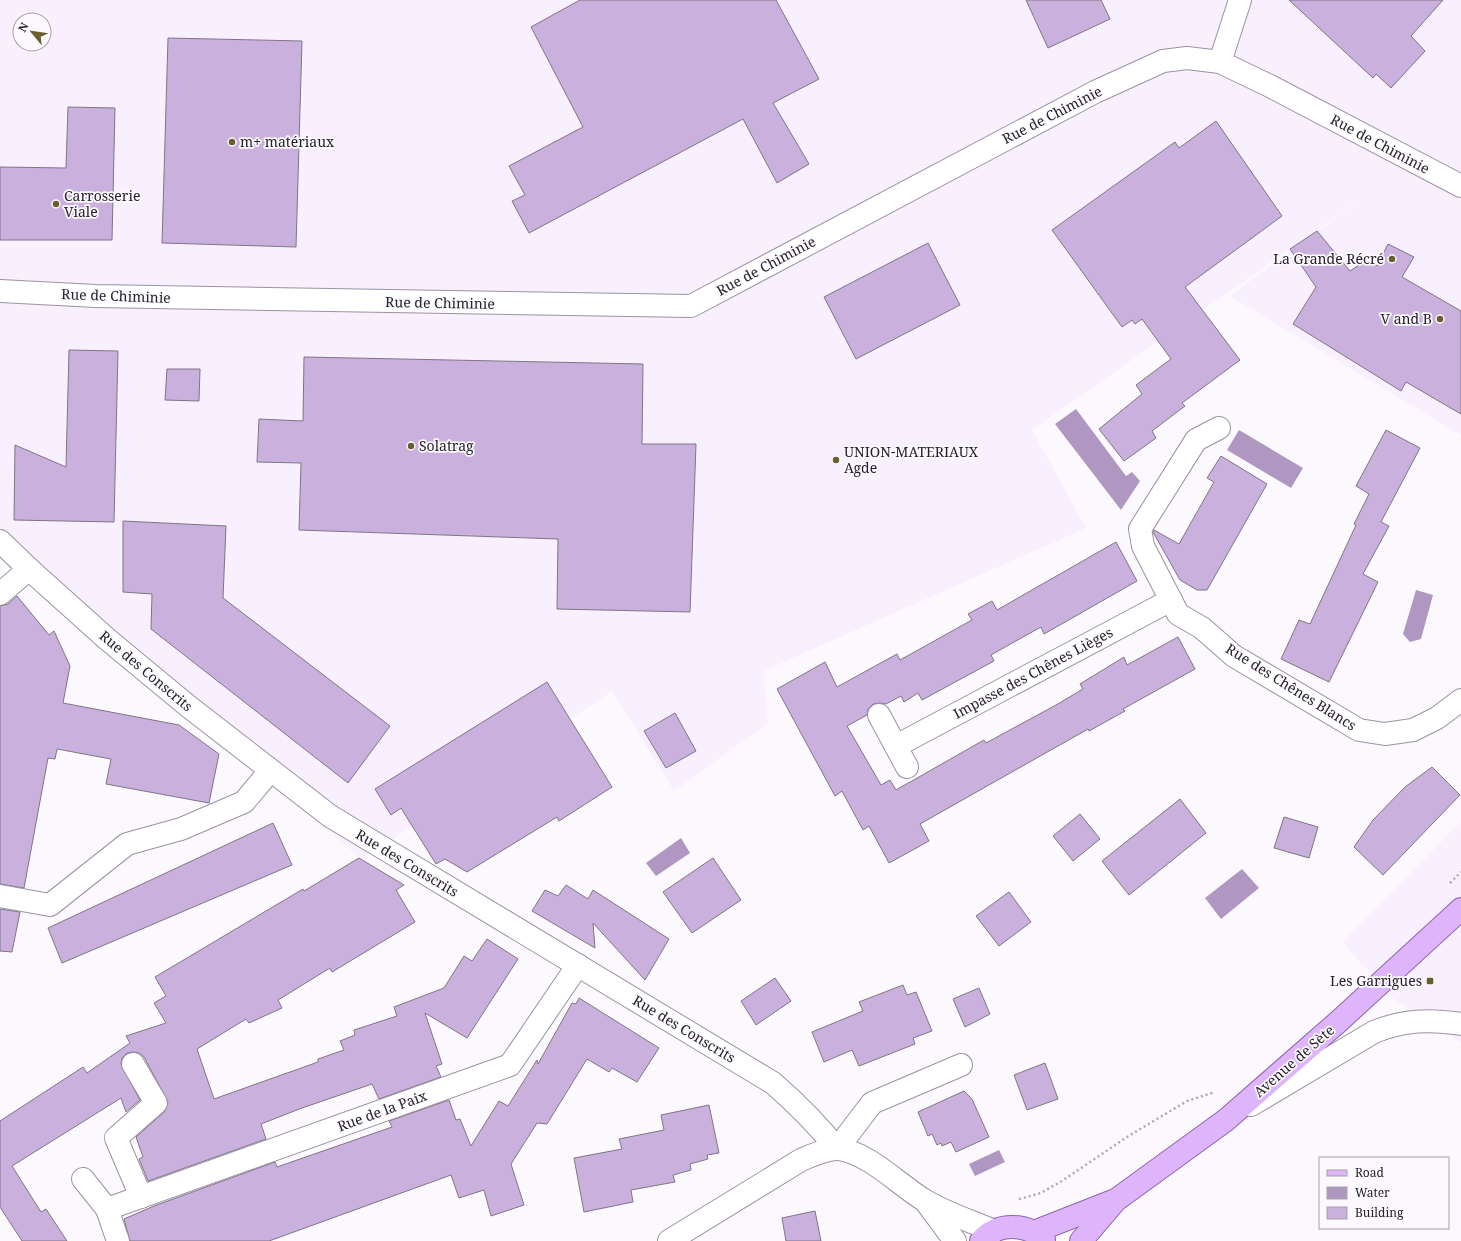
<svg xmlns="http://www.w3.org/2000/svg" width="1461" height="1241" font-family="'Noto Serif',serif">
  <style>
    .built { fill: #f8efff; fill-rule: evenodd }
    .water { fill: #af97c2 }
    .building { fill: #cab1dd; stroke: #7f7586 }
    .lines { fill: none; stroke-linecap: round; stroke-linejoin: round }
    .minor-casing { stroke: #9b92a3; stroke-width: 24 }
    .major-casing { stroke: #8f62ae; stroke-width: 24 }
    .path { stroke: #acaaaf; stroke-width: 2.5; stroke-dasharray: 2 3; stroke-linecap: butt }
    .minor { stroke: #fff; stroke-width: 22 }
    .major { stroke: #deb5fa; stroke-width: 22 }
    .poi-dot { fill: #68602c; stroke: #fbf9fd; stroke-width: 1.5 }
    .labels { text-anchor: middle; stroke-width: 3.5; stroke-linejoin: round; paint-order: stroke }
    .street-label { font-size: 14px; fill: #262229; stroke: #fbf9fd }
    .poi-label { font-size: 14px; fill: #262229; stroke: #fbf9fd; text-anchor: start }
  </style>
  <rect width="100%" height="100%" fill="#fbf9fd"/>
  <!-- built -->
  <g class="built">
    <path d="M0,0H1461V435L1230,296L1372,191L1032,430L1086,528L763,671L768,723L674,791L612,691L362,859L14,569L0,553ZM20,20H44V44H20Z"/>
    <polygon points="1461,822 1461,1043 1390,996 1343,942"/>
  </g>
  <!-- water -->
  <g class="water">
    <polygon points="1076,409 1126,476 1132,472 1140,481 1121,510 1055,424"/>
    <polygon points="1239,430 1303,468 1291,488 1227,450"/>
    <polygon points="1416,590 1433,595 1421,639 1410,642 1403,634"/>
    <polygon points="681,838 690,853 656,876 646,863"/>
    <polygon points="1242,869 1259,888 1221,919 1205,898"/>
    <polygon points="999,1150 1005,1162 975,1176 969,1164"/>
  </g>
  <!-- building -->
  <g class="building">
    <polygon points="580,0 776,0 819,79 773,103 809,164 777,183 743,119 529,233 512,201 525,195 509,166 583,127 531,27"/>
    <polygon points="1026,0 1101,0 1110,19 1048,48"/>
    <polygon points="1289,0 1443,0 1411,36 1425,51 1391,88 1376,74 1373,78"/>
    <polygon points="168,38 302,41 296,247 162,243"/>
    <polygon points="68,107 115,108 112,240 0,240 0,167 66,168"/>
    <polygon points="1216,121 1282,216 1185,287 1240,360 1182,403 1185,406 1152,431 1156,438 1124,461 1099,429 1142,394 1136,385 1171,359 1142,319 1135,324 1132,320 1122,327 1052,230 1175,142 1179,148"/>
    <polygon points="1317,231 1350,271 1365,261 1377,266 1388,244 1414,257 1402,277 1461,311 1461,414 1406,382 1401,391 1293,324 1316,287 1290,249"/>
    <polygon points="928,243 960,305 856,359 824,297"/>
    <polygon points="69,350 118,351 114,522 14,520 15,445 66,467"/>
    <polygon points="304,357 643,364 642,444 696,444 690,612 557,609 558,539 299,530 301,463 257,462 259,419 303,421"/>
    <polygon points="167,369 200,369 199,401 165,400"/>
    <polygon points="1386,430 1420,448 1381,522 1389,526 1363,574 1378,582 1329,682 1281,659 1299,620 1310,624 1356,525 1354,524 1369,494 1356,486"/>
    <polygon points="1221,456 1267,484 1207,590 1197,590 1180,580 1153,532 1154,530 1179,544 1214,482 1207,478"/>
    <polygon points="123,521 226,526 223,598 390,726 348,783 151,629 152,594 123,592"/>
    <polygon points="1116,542 1137,581 1044,634 1041,627 1014,642 991,655 994,661 922,700 918,693 904,702 901,696 886,704 880,703 873,704 868,709 867,715 847,726 881,785 890,780 896,790 984,740 986,743 1056,705 1083,689 1080,684 1124,657 1127,665 1178,637 1195,669 1123,709 1125,711 1089,731 1088,729 920,824 929,841 889,863 869,826 863,830 842,791 835,796 777,689 825,662 837,687 897,654 900,660 972,620 968,614 992,601 997,610"/>
    <polygon points="17,596 49,635 54,631 70,666 63,703 179,725 219,754 209,803 106,784 111,759 57,749 55,759 48,758 24,888 0,884 0,606 8,604"/>
    <polygon points="547,682 612,787 559,821 557,817 467,872 445,859 436,864 401,808 391,815 375,789"/>
    <polygon points="675,713 696,751 666,768 644,731"/>
    <polygon points="1432,767 1460,795 1383,875 1354,847 1373,820 1405,787"/>
    <polygon points="1180,799 1206,833 1129,895 1102,861"/>
    <polygon points="1080,814 1100,839 1073,861 1053,836"/>
    <polygon points="1284,817 1318,827 1309,858 1274,848"/>
    <polygon points="273,823 292,865 62,963 48,928"/>
    <polygon points="359,858 404,885 396,890 415,922 332,972 330,968 278,1000 282,1008 249,1023 246,1019 197,1049 214,1099 318,1062 318,1059 344,1050 340,1041 355,1035 354,1030 397,1016 394,1007 444,988 464,956 472,961 487,939 518,959 467,1038 425,1013 442,1064 436,1066 441,1077 379,1099 372,1084 302,1108 261,1124 266,1139 148,1181 139,1159 143,1157 136,1137 164,1112 168,1102 144,1057 139,1053 133,1052 127,1053 122,1058 121,1064 140,1100 126,1112 121,1098 12,1166 41,1212 46,1209 67,1241 22,1241 0,1207 0,1121 83,1067 87,1073 130,1043 126,1036 166,1023 154,1003 166,996 155,977 303,889 304,891"/>
    <polygon points="713,858 741,900 692,933 663,892"/>
    <polygon points="566,885 588,899 593,890 669,939 645,980 593,923 595,948 532,911 545,890 558,896"/>
    <polygon points="1009,892 1031,922 999,946 976,916"/>
    <polygon points="0,909 20,912 12,952 0,951"/>
    <polygon points="775,978 791,1001 756,1025 741,1001"/>
    <polygon points="903,985 907,995 916,992 932,1031 913,1038 915,1044 859,1066 852,1050 824,1062 812,1032 863,1011 859,1002"/>
    <polygon points="979,988 990,1014 965,1027 953,999"/>
    <polygon points="579,998 659,1048 637,1082 612,1068 609,1072 587,1059 547,1124 537,1123 511,1164 524,1205 491,1216 484,1190 459,1198 451,1175 269,1241 130,1241 124,1219 154,1206 275,1162 277,1167 392,1127 389,1121 449,1100 456,1120 460,1119 471,1146 499,1101 508,1106 537,1060 538,1064 572,1003 576,1004"/>
    <polygon points="1045,1063 1058,1099 1027,1110 1014,1075"/>
    <polygon points="964,1091 972,1099 989,1137 956,1152 951,1142 942,1146 941,1143 937,1145 932,1134 928,1136 918,1112"/>
    <polygon points="709,1105 719,1153 707,1155 708,1159 690,1164 691,1170 673,1175 675,1182 631,1190 633,1202 584,1212 574,1158 622,1149 619,1139 664,1130 661,1115"/>
    <polygon points="815,1211 821,1241 786,1241 782,1218"/>
  </g>
  <g class="lines">
    <defs>
      <g id="minor">
        <polyline points="1220,62 1240,0"/>
        <polyline points="0,291 96,296 691,306 1095,92 1163,61 1187,58 1220,62 1270,86 1461,186"/>
        <polyline points="1219,428 1196,440 1140,529 1143,546 1178,614 1202,628 1234,656 1359,730 1385,734 1413,730 1437,718 1461,700"/>
        <path d="M0,541L29,569L107,639L188,706L330,816L773,1083C796,1103 818,1125 837,1149L872,1103L961,1065"/>
        <polyline points="0,594 29,569"/>
        <polyline points="879,715 907,767"/>
        <polyline points="896,746 1171,600"/>
        <polyline points="0,896 50,905 127,844 181,829 244,802 270,771"/>
        <polyline points="133,1064 156,1103 116,1138 141,1197"/>
        <path d="M1251,1105L1374,1032C1403,1020 1430,1019 1461,1024"/>
        <polyline points="83,1179 107,1209 118,1241"/>
        <polyline points="926,1202 955,1241"/>
        <polyline points="107,1209 510,1065 578,965"/>
        <path d="M669,1241L801,1160C813,1155 827,1148 839,1149C869,1153 899,1185 924,1200C945,1213 971,1221 994,1231"/>
      </g>
      <g id="major">
        <polyline points="1034,1232 1113,1201"/>
        <path d="M981,1241C997,1222 1027,1223 1044,1240"/>
        <polyline points="1081,1241 1116,1200 1226,1120 1338,1022 1461,909"/>
      </g>
    </defs>
    <!-- minor casing -->
    <use href="#minor" class="minor-casing"/>
    <!-- major casing -->
    <use href="#major" class="major-casing"/>
    <!-- path -->
    <g class="path">
      <polyline points="1450,883 1461,872"/>
      <polyline points="1019,1199 1041,1193 1062,1181 1127,1137 1187,1101 1215,1092"/>
    </g>
    <!-- minor -->
    <use href="#minor" class="minor"/>
    <!-- major -->
    <use href="#major" class="major"/>
  </g>
  <!-- markers -->
  <g class="poi-dot">
    <circle cx="232" cy="142" r="4"/>
    <circle cx="56" cy="204" r="4"/>
    <circle cx="1392" cy="259" r="4"/>
    <circle cx="1440" cy="319" r="4"/>
    <circle cx="411" cy="446" r="4"/>
    <circle cx="836" cy="460" r="4"/>
    <rect x="1426" y="977" width="8" height="8" rx="2"/>
  </g>
  <g class="labels">
    <!-- street labels -->
    <g class="street-label">
      <text transform="translate(1052 115) rotate(-27)" y="5">Rue de Chiminie</text>
      <text transform="translate(1380 144) rotate(28)" y="5">Rue de Chiminie</text>
      <text transform="translate(766 266) rotate(-28)" y="5">Rue de Chiminie</text>
      <text transform="translate(116 296) rotate(2)" y="5">Rue de Chiminie</text>
      <text transform="translate(440 303) rotate(1)" y="5">Rue de Chiminie</text>
      <text transform="translate(146 671) rotate(40)" y="5">Rue des Conscrits</text>
      <text transform="translate(1033 673) rotate(-28)" y="5">Impasse des Chênes Lièges</text>
      <text transform="translate(1291 687) rotate(32)" y="5">Rue des Chênes Blancs</text>
      <text transform="translate(407 863) rotate(31)" y="5">Rue des Conscrits</text>
      <text transform="translate(684 1029) rotate(31)" y="5">Rue des Conscrits</text>
      <text transform="translate(1294 1061) rotate(-41)" y="5">Avenue de Sète</text>
      <text transform="translate(382 1111) rotate(-20)" y="5">Rue de la Paix</text>
    </g>
    <!-- poi labels -->
    <g class="poi-label">
      <text x="240" y="147">m+ matériaux</text>
      <text x="64" y="201">Carrosserie<tspan x="64" dy="16">Viale</tspan></text>
      <text x="1384" y="264" text-anchor="end">La Grande Récré</text>
      <text x="1432" y="324" text-anchor="end">V and B</text>
      <text x="419" y="451">Solatrag</text>
      <text x="844" y="457">UNION-MATERIAUX<tspan x="844" dy="16">Agde</tspan></text>
      <text x="1422" y="986" text-anchor="end">Les Garrigues</text>
    </g>
  </g>
  <!-- legend -->
  <rect x="1319" y="1157" width="130" height="72" fill="#fbf9fd" stroke="#a6a3a8"/>
  <rect x="1327" y="1170" width="20" height="6" fill="#deb5fa" stroke="#a6a3a8"/>
  <text x="1355" y="1177" font-size="12" fill="#262229">Road</text>
  <rect x="1327" y="1187" width="20" height="12" fill="#af97c2" stroke="#a6a3a8"/>
  <text x="1355" y="1197" font-size="12" fill="#262229">Water</text>
  <rect x="1327" y="1207" width="20" height="12" fill="#cab1dd" stroke="#a6a3a8"/>
  <text x="1355" y="1217" font-size="12" fill="#262229">Building</text>
  <!-- north arrow -->
  <g transform="translate(32 32) rotate(299)"><circle r="19" fill="#fbf9fd" stroke="#a6a3a8"/>
  <path d="M0-3L7 15L0 10L-7 15Z" fill="#68602c"/>
  <text y="-6" font-size="11" font-weight="bold" text-anchor="middle" fill="#262229">N</text>
  </g>
</svg>
